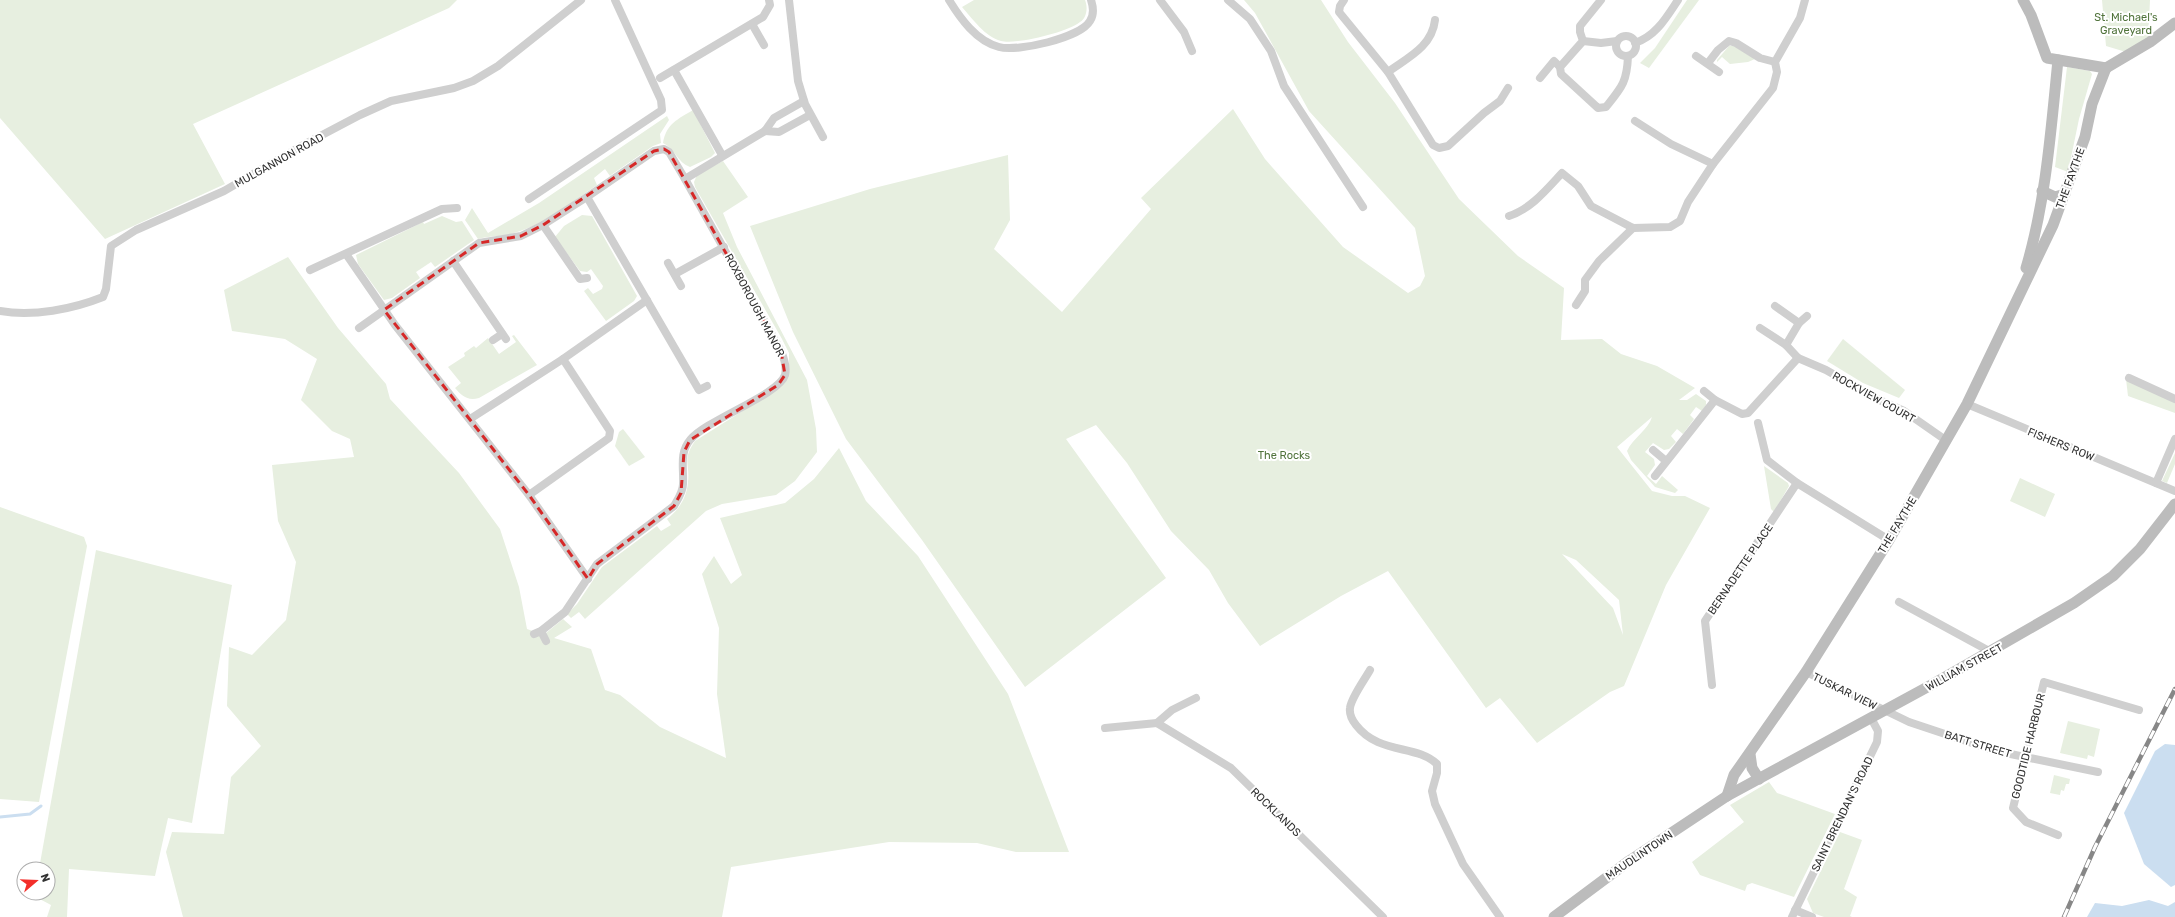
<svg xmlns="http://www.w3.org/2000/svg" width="2175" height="917" viewBox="0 0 2175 917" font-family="Rubik,sans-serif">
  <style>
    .green { fill: #e7efe0; fill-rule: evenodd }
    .water { fill: #cbdef0 }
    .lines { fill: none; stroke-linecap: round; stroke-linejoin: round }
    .stream { stroke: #cbdef0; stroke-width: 3 }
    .street { stroke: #cfcfcf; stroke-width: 8 }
    .secondary { stroke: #bcbcbc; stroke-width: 11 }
    .rail-casing { stroke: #878787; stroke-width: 4.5 }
    .rail { stroke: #fff; stroke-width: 3; stroke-dasharray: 9; stroke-linecap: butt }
    .marked { fill: none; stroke: #d62828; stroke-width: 3; stroke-dasharray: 8 5; stroke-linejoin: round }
    .labels { text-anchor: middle; stroke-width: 4; stroke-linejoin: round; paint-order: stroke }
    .park-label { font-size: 11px; fill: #50733b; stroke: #fff }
    .street-label { font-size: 11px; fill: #323232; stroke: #fff }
  </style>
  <rect width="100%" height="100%" fill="#fff"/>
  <g class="green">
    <polygon points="0,0 457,0 449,8 193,124 225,184 105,239 0,118"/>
    <path d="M974,0H1085C1088,7 1087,18 1080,22C1068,32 1016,45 1001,41C985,37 972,18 962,7Z"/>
    <path d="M1244,0H1321L1348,42L1395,103L1459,199L1518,256L1564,288L1561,340L1602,339L1621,354L1657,366L1695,388L1679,400H1687L1696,394L1706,401V405L1702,411L1696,407L1690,415L1694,419L1683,434L1677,429L1671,436L1676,442L1669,449L1664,450L1653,443L1645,452L1654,459L1655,465L1647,476L1656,484L1662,476L1678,490L1675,493L1655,487L1631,460L1627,451C1633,438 1648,430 1652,417L1617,447L1652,491L1672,496H1685L1710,508L1666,585L1624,686L1610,692L1537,743L1500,698L1486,708L1388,571L1341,596L1260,646L1228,603L1209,570L1171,531L1127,463L1096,425L1066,439L1166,578L1025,687L922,540L846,439L793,332L750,226L870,189L1008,155L1010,220L994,249L1062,312L1151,209L1141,198L1233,109L1265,159L1343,247L1408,293L1420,286L1425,276L1415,228L1309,111L1255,13ZM1562,554L1576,560L1619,600L1623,635L1613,608Z"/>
    <polygon points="1687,0 1699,0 1649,68 1640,63 1655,48"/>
    <polygon points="2102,0 2150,0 2148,40 2126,52 2106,46"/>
    <polygon points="1729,46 1734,46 1755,59 1748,62 1730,64 1722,57 1717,62 1717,60"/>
    <polygon points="2067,67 2090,71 2092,74 2079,119 2068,172 2055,167"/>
    <path d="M693,110L715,153L711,157L690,167C678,163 675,149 663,143C666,124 678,119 693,110Z"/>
    <path d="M667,116L669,120L660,134L661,143L653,146L611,175L610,176L605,169L594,178L597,185C572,202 544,225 514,233C502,237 490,235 478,239L465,220L472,208L488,233L539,203Z"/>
    <path d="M723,161L748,197L723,213L737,247L807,380L816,429L817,452L795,481L776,495L722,504L706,511L586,618L585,619L579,612L571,618L567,614L577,604L602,567L657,526L661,531L671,525L667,519C679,510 687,497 688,482C690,463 682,460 695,441L779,388L789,365V353L782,339L695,187L694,182L697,175Z"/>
    <polygon points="582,215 592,216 637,296 634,301 606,321 584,291 588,288 593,294 602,289 603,286 591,269 587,272 580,271 555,237 564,226"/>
    <polygon points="442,216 456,222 462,221 474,240 435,267 431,262 416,272 420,278 392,298 384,300 358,264 356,255 423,222 424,224"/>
    <polygon points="288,257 338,328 386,384 390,399 459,473 500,529 519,587 527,629 547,636 546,633 563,619 572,627 554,638 591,649 605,690 620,695 660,727 726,758 717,694 719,628 702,574 714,556 731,584 742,575 720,518 785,503 814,479 839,448 866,501 918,556 1008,694 1069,852 1016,852 977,843 889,842 731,867 722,917 183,917 166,852 172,832 224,834 231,777 261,746 227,706 229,647 252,655 286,620 296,562 278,521 272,465 354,457 350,439 332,431 301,400 317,359 285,339 232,331 224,290"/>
    <path d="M514,335L537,365L479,398C467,401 462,396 455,388L461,383L448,367L465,356L464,353L474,346L476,348L488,338L499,354L516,342L512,336Z"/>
    <polygon points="1843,339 1905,390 1899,398 1863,383 1827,361"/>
    <polygon points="2126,379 2175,400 2175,413 2128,396"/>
    <polygon points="623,429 645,457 629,466 615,446 619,432"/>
    <polygon points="2175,453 2175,464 2167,483 2162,481"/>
    <polygon points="1764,466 1788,483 1789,486 1774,512 1771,509"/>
    <polygon points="2020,478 2055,494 2045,517 2010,501"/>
    <polygon points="0,507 84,537 87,546 39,802 0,799"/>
    <polygon points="96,550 232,585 192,823 168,818 155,876 69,869 67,917 47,917 51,905 34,896 35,893 48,893 48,869 39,869"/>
    <polygon points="2068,721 2100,729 2094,757 2088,755 2087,759 2060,753"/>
    <polygon points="2054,775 2070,779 2069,784 2066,784 2064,791 2061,790 2060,795 2050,793"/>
    <polygon points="1769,782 1777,793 1835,814 1794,897 1752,883 1747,885 1745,891 1700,875 1692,862 1744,822 1730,805"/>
    <polygon points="1840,832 1862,840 1844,889 1857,897 1850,916 1852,917 1824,917 1813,913 1807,899"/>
  </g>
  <g class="water">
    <polygon points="2165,744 2175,745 2175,885 2171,887 2144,864 2124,813 2155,751"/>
    <polygon points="2149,900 2168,906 2175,902 2175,917 2087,917 2095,903 2122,906"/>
  </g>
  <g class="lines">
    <polyline class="stream" points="0,817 30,814 41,806"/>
    <g class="street">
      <polyline points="789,0 798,81 805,104 823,137"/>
      <path d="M949,0C960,18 976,41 999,47C1018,52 1080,38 1090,21C1094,15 1093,6 1091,0"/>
      <polyline points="1160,0 1184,32 1192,51"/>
      <polyline points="1228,0 1250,19 1271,51 1284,86 1363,207"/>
      <polyline points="1344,0 1340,6 1339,12 1388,72 1433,145 1439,148 1448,146 1484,113 1500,101 1508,88"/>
      <path d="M1601,0L1580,26V32L1583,41L1560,67L1561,74L1598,108L1606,107C1622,87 1627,82 1628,56"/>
      <polyline points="752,24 764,45"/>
      <circle cx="1626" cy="46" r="10"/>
      <polyline points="1583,41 1601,43 1617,41"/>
      <path d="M1635,43C1656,36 1666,18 1678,0"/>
      <polyline points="1696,56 1719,72"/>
      <polyline points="1708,63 1718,50 1729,41 1736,43 1760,58 1775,62"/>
      <polyline points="674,70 722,155"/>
      <path d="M1388,72C1407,58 1432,47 1435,20"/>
      <polyline points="660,78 763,17 770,5 769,0"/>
      <polyline points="1540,78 1554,61 1560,67"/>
      <polyline points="1635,121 1671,144 1713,164"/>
      <polyline points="765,131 779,132 810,115"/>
      <polyline points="587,197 699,390 707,386"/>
      <polyline points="529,199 662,110 661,100 615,0"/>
      <path d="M1509,216C1531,209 1547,189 1562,173L1578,186L1591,206L1633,228L1670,227L1680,221L1688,202L1713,164L1773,88L1777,72L1775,62L1800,18L1805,0"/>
      <polyline points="543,225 580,279 587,278"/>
      <polyline points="346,254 395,325 529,495 588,579"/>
      <polyline points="453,261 506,339"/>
      <polyline points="668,263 681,286"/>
      <polyline points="310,270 442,209 457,208"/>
      <polyline points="675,274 724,247"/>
      <polyline points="1576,305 1585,291 1585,280 1599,261 1633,228"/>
      <polyline points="1775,306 1799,323 1786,345"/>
      <path d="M0,311C33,317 73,309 103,297L106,289L111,246L136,230L224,191L305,144L360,115L391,101L454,88L473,81L498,66L581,0"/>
      <polyline points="1799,323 1807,316"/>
      <polyline points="359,328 479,243 521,236 543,225 587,197 654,151 664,149 669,152 685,179"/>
      <polyline points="1760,328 1786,345 1798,358"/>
      <polyline points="493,340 502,334"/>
      <polyline points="2129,378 2175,399"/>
      <polyline points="1704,391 1715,400"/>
      <polyline points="1967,404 2175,491"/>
      <polyline points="470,419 563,359"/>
      <polyline points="1758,423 1767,460 1797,483"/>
      <polyline points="1653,450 1666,461"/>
      <polyline points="1655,476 1715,400 1742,414 1748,413 1798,358 1826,370 1875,398 1904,411 1947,441"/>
      <polyline points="2156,483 2175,439"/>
      <polyline points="529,495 609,438 610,431 563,359 647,300"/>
      <polyline points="1899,602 1991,652"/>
      <polyline points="541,631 546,641"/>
      <path d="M534,634L541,631L565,612L597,564L674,506C678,499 683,492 683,484C684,469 679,453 690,440C706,420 779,395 785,375C787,367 784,358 781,351L685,179L765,131L774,118L804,101"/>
      <path d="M1370,670C1365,679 1351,698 1350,708C1349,715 1352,720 1356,725C1379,755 1416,744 1437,764V773L1432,791L1435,804L1463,864L1500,917"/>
      <polyline points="1806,672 1909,722 1996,751 2098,772"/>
      <polyline points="1712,685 1705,621 1797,483 1889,540"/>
      <polyline points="1196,698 1172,710 1157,723 1231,768 1383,917"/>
      <polyline points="1105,728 1157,723"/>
      <polyline points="2058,835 2026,822 2013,808 2044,682 2139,710"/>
      <polyline points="1795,910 1812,917"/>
      <polyline points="1792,917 1877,742 1878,731 1871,718"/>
    </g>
    <g class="secondary">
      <polyline points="2023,0 2031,15 2047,58 2106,68"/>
      <polyline points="2106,68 2150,42 2175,23"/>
      <polyline points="2042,191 2055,197 2065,194"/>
      <path d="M2026,268C2046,201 2051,129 2058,60"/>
      <polyline points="1750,754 1752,768 1759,779"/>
      <polyline points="1727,796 1734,775 1806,672 1889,540 1967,404 2053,225 2085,137 2092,104 2106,68"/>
      <polyline points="1554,917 1629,861 1727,796 1933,684 2074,603 2113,576 2140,549 2175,504"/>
    </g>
    <g class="rail-casing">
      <polyline id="rail" points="2064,917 2095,847 2175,689"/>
    </g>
    <use href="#rail" class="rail"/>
  </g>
  <path class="marked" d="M664,149L669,152L781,351L785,375L778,385L690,440L684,452L681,493L674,506L597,564L588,579L529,495L384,310L479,243L521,236L543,225L654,151Z"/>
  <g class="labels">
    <g class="park-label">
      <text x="2126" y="21">St. Michael's<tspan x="2126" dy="13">Graveyard</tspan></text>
      <text x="1284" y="459">The Rocks</text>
    </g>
    <g class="street-label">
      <text transform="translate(279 160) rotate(-29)" y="4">MULGANNON ROAD</text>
      <text transform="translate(2070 178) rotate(-70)" y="4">THE FAYTHE</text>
      <text transform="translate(755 305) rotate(62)" y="4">ROXBOROUGH MANOR</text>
      <text transform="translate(1874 397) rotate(29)" y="4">ROCKVIEW COURT</text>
      <text transform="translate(2061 444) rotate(22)" y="4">FISHERS ROW</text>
      <text transform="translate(1897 525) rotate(-59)" y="4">THE FAYTHE</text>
      <text transform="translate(1740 569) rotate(-56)" y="4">BERNADETTE PLACE</text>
      <text transform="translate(1964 667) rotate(-29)" y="4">WILLIAM STREET</text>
      <text transform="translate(1845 691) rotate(26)" y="4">TUSKAR VIEW</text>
      <text transform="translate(1978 744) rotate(17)" y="4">BATT STREET</text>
      <text transform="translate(2028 746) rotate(-76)" y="4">GOODTIDE HARBOUR</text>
      <text transform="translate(1276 812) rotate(44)" y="4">ROCKLANDS</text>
      <text transform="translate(1842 814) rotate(-64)" y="4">SAINT BRENDAN'S ROAD</text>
      <text transform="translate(1639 855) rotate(-34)" y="4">MAUDLINTOWN</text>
    </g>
  </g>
  <g transform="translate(36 881) rotate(71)"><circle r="19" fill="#ffffff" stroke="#adadad"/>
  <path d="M0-3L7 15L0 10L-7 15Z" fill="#f32e2a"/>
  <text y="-6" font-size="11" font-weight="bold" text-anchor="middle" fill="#323232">N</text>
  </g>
</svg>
